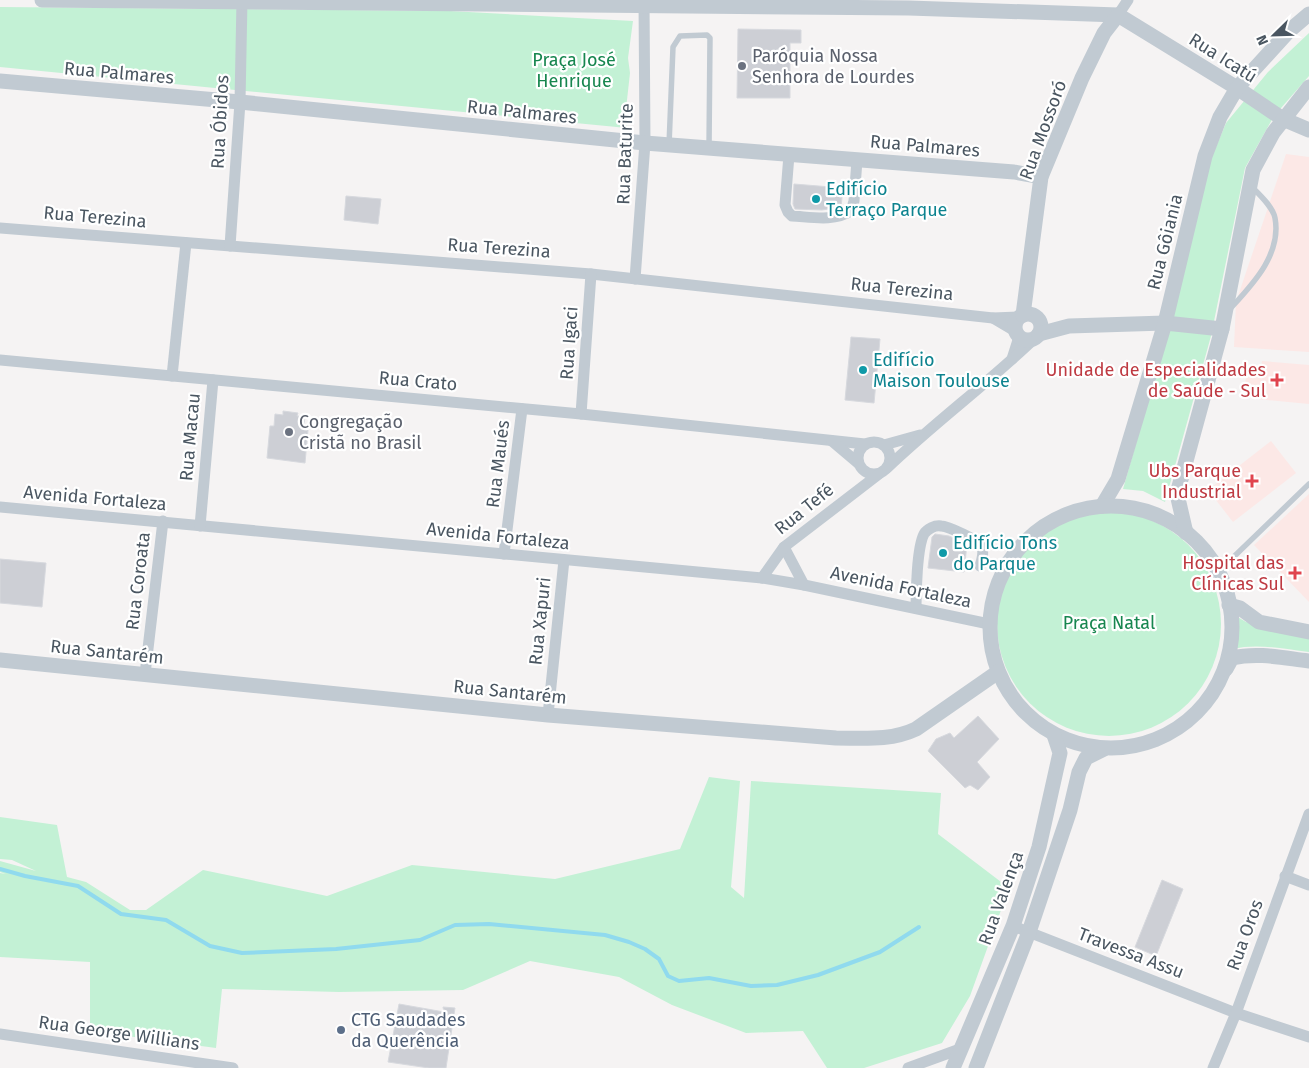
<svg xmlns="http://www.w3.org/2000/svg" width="1309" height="1068" viewBox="0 0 1309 1068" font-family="'Fira Sans',sans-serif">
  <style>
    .medical { fill: #fce8e6 }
    .green { fill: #c3f1d5 }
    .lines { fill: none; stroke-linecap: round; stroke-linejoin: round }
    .stream { stroke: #90daee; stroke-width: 4 }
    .building { fill: #cdcfd5; stroke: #d7d9de }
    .service { stroke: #c1cad2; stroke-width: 5.5 }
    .minor { stroke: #c1cad2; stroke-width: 11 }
    .tertiary { stroke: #c1cad2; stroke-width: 15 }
    .worship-dot { fill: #6b7280; stroke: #fff; stroke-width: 2 }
    .culture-dot { fill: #0f9aa8; stroke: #fff; stroke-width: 2 }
    .health-dot { fill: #e0444e; stroke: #fff; stroke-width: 2 }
    .service-dot { fill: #5c6f8a; stroke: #fff; stroke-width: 2 }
    .labels { text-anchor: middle; stroke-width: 4.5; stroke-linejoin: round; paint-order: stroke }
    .worship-label { font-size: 18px; fill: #5b616d; stroke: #fff; text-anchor: start }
    .street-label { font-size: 18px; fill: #4a5661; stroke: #fff }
    .park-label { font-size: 18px; fill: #17864f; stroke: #fff }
    .culture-label { font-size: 18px; fill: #0d838f; stroke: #fff; text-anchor: start }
    .health-label { font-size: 18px; fill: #be3a42; stroke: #fff; text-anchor: end }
    .service-label { font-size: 18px; fill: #4e5e75; stroke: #fff; text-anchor: start }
  </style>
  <rect width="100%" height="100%" fill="#f5f3f3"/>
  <g class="medical">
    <polygon points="1286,154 1309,157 1309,352 1234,347 1236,302"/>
    <polygon points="1262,361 1309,365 1309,404 1256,399 1258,394 1245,394 1246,365 1261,366"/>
    <polygon points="1271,441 1296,473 1233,522 1208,490"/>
    <polygon points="1309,494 1309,602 1254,545"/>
  </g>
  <g class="green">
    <polygon points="0,7 450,11 633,21 628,58 630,73 626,109 627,128 0,67"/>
    <polygon points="1309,33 1309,76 1274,116 1245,168 1211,336 1165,502 1143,491 1123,489 1168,331 1211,159 1226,123 1268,72"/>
    <circle cx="1109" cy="624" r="112"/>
    <path d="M1236,616L1246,622L1309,634V652C1283,649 1258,643 1232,649L1236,631Z"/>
    <polygon points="709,777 740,781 731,887 744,898 751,781 941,793 938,834 1009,888 970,996 942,1043 864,1068 827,1068 803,1031 746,1033 672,1005 619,977 530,961 463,990 339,992 222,989 216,1048 90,1031 90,962 0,957 0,873 6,874 0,872 0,861 36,871 12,860 0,859 0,817 57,825 67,877 86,882 130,910 146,910 203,870 327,896 412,865 555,879 680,849"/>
  </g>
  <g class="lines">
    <polyline class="stream" points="0,869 25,876 78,886 121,914 166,920 210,946 242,953 336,949 420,940 455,925 489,924 605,935 629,942 645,949 659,959 668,976 679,981 709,978 751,986 777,985 818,975 880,952 919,927"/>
  </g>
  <g class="building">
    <polygon points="738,29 801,30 801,43 790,43 790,98 737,98"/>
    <polygon points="794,184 843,188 841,207 822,210 795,209 793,204"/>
    <polygon points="346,196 381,199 378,224 344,220"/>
    <polygon points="851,337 880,339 874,403 845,400"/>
    <polygon points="283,411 298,413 297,416 305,417 303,429 308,430 305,463 267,458 270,426 274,426 275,414 283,415"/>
    <polygon points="935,534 949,536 967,544 964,572 928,568 932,537"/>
    <polygon points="0,559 46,563 42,607 0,603"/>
    <polygon points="978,716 999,739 977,762 990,777 978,790 970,785 965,788 928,751 936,739 950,733 954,738"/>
    <polygon points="1162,880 1183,889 1156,956 1135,947"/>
    <polygon points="399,1004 444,1012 443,1007 455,1008 446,1068 429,1068 388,1062"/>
  </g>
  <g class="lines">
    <g class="service">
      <polyline points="669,145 673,47 680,36 707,35 710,38 709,148"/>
      <path d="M1229,310C1251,286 1282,255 1275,218C1273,207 1260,195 1252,187"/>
      <polyline points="1218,572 1309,484"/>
    </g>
    <g class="minor">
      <polyline points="1118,15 1128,0"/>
      <path d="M789,155L785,205L788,212L792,216C811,217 834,222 851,211L854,201L857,160"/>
      <polyline points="0,228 591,274 993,318 1020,317"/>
      <polyline points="230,246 240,102 242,0"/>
      <polyline points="635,279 645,143 644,0"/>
      <polyline points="993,318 1015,331"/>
      <polyline points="1012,359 1019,337"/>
      <polyline points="0,360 581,414 865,444"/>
      <polyline points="172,376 186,243"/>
      <polyline points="581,414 591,274"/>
      <polyline points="832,441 858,463"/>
      <circle cx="874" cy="458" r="16"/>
      <polyline points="884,445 920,435"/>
      <path d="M887,468C934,423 987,384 1034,339"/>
      <polyline points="0,507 762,578 804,585 989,624"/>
      <polyline points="200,526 213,380"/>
      <polyline points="784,547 804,585"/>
      <polyline points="504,554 522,409"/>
      <polyline points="762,578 784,547 879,474"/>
      <path d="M916,608C916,592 917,547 924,534C927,529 935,525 941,526C948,526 980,541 982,547C984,553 982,560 980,566"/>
      <polyline points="145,674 163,521"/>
      <polyline points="548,715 564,560"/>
      <polyline points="1285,876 1309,885"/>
      <polyline points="1013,926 1236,1013 1309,1037"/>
      <polyline points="0,1034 233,1068"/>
      <polyline points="908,1068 960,1049"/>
      <polyline points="1213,1068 1236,1013 1309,814"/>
    </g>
    <g class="tertiary">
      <polyline points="42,0 909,8 1118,15 1237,88 1283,119 1309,130"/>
      <polyline points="0,81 240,102 645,143 1014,172 1041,177"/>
      <circle cx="1028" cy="327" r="13"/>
      <polyline points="1023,315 1041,177 1082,78 1104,33 1118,15"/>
      <polyline points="1039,334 1069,326 1165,323 1222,329"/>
      <polyline points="1102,506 1118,479 1165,323 1205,156 1220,117 1237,88 1289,31 1309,14"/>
      <circle cx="1111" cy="627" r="121"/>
      <polyline points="1186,533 1177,494 1222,329 1253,170 1273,133 1309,87"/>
      <polyline points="1229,605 1240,608 1259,622 1309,632"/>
      <path d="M0,660L548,715L836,738C863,738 891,741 916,729L998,672"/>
      <path d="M1226,669L1232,658C1258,652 1283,658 1309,661"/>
      <polyline points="953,1068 1013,926 1039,847 1060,753 1054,735"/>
      <polyline points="976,1068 1029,932 1070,810 1079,772 1086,758 1104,749"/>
    </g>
  </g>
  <g class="worship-dot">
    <circle cx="742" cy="66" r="5"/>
    <circle cx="289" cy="432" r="5"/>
  </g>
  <g class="culture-dot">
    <circle cx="816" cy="199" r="5"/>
    <circle cx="863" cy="370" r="5"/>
    <circle cx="943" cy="553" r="5"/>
  </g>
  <g class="health-dot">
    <path d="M1274.5 372.5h5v5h5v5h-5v5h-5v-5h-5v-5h5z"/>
    <path d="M1249.5 473.5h5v5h5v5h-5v5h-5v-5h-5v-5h5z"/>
    <path d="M1292.5 565.5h5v5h5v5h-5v5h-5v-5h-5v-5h5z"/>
  </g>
  <circle class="service-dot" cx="341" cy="1030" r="5"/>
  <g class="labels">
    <g class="worship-label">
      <text x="752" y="62">Paróquia Nossa<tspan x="752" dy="21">Senhora de Lourdes</tspan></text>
      <text x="299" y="428">Congregação<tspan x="299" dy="21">Cristã no Brasil</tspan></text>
    </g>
    <g class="street-label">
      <text transform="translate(1223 58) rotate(32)" y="6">Rua Icatú</text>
      <text transform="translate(119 73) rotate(5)" y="6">Rua Palmares</text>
      <text transform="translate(522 112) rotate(6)" y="6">Rua Palmares</text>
      <text transform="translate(220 122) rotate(-87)" y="6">Rua Óbidos</text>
      <text transform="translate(1043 130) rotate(-70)" y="6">Rua Mossoró</text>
      <text transform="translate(925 146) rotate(5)" y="6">Rua Palmares</text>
      <text transform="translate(625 154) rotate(-88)" y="6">Rua Baturite</text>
      <text transform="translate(95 217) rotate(5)" y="6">Rua Terezina</text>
      <text transform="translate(1165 242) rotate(-76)" y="6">Rua Gôiania</text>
      <text transform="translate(499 248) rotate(4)" y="6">Rua Terezina</text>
      <text transform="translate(902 289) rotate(6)" y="6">Rua Terezina</text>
      <text transform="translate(569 343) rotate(-86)" y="6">Rua Igaci</text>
      <text transform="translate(418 381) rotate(5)" y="6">Rua Crato</text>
      <text transform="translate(190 437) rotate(-85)" y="6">Rua Macau</text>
      <text transform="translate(498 464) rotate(-83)" y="6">Rua Maués</text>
      <text transform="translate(95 498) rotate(5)" y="6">Avenida Fortaleza</text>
      <text transform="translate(804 509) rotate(-39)" y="6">Rua Tefé</text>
      <text transform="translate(498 536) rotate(6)" y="6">Avenida Fortaleza</text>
      <text transform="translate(138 581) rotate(-83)" y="6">Rua Coroata</text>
      <text transform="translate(901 587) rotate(12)" y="6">Avenida Fortaleza</text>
      <text transform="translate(540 621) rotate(-84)" y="6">Rua Xapuri</text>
      <text transform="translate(107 652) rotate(6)" y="6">Rua Santarém</text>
      <text transform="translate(510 692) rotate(6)" y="6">Rua Santarém</text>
      <text transform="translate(1001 898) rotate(-70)" y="6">Rua Valença</text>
      <text transform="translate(1245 935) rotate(-70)" y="6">Rua Oros</text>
      <text transform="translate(1131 953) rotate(21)" y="6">Travessa Assu</text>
      <text transform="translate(119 1033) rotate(8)" y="6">Rua George Willians</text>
    </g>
    <g class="park-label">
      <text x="574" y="66">Praça José<tspan x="574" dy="21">Henrique</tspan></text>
      <text x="1109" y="629">Praça Natal</text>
    </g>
    <g class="culture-label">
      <text x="826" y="195">Edifício<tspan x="826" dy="21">Terraço Parque</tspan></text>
      <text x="873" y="366">Edifício<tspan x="873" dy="21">Maison Toulouse</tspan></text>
      <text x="953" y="549">Edifício Tons<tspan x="953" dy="21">do Parque</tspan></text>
    </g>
    <g class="health-label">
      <text x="1266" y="376">Unidade de Especialidades<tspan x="1266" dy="21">de Saúde - Sul</tspan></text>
      <text x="1241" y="477">Ubs Parque<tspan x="1241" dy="21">Industrial</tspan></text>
      <text x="1284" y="569">Hospital das<tspan x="1284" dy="21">Clínicas Sul</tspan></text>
    </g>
    <g class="service-label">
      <text x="351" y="1026">CTG Saudades<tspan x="351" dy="21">da Querência</tspan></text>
    </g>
  </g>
  <g transform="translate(1274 35) rotate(247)" stroke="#ffffff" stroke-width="4" paint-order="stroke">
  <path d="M0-4L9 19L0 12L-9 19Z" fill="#4a5661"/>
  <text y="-8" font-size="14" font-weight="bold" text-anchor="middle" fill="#4a5661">N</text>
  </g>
</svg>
